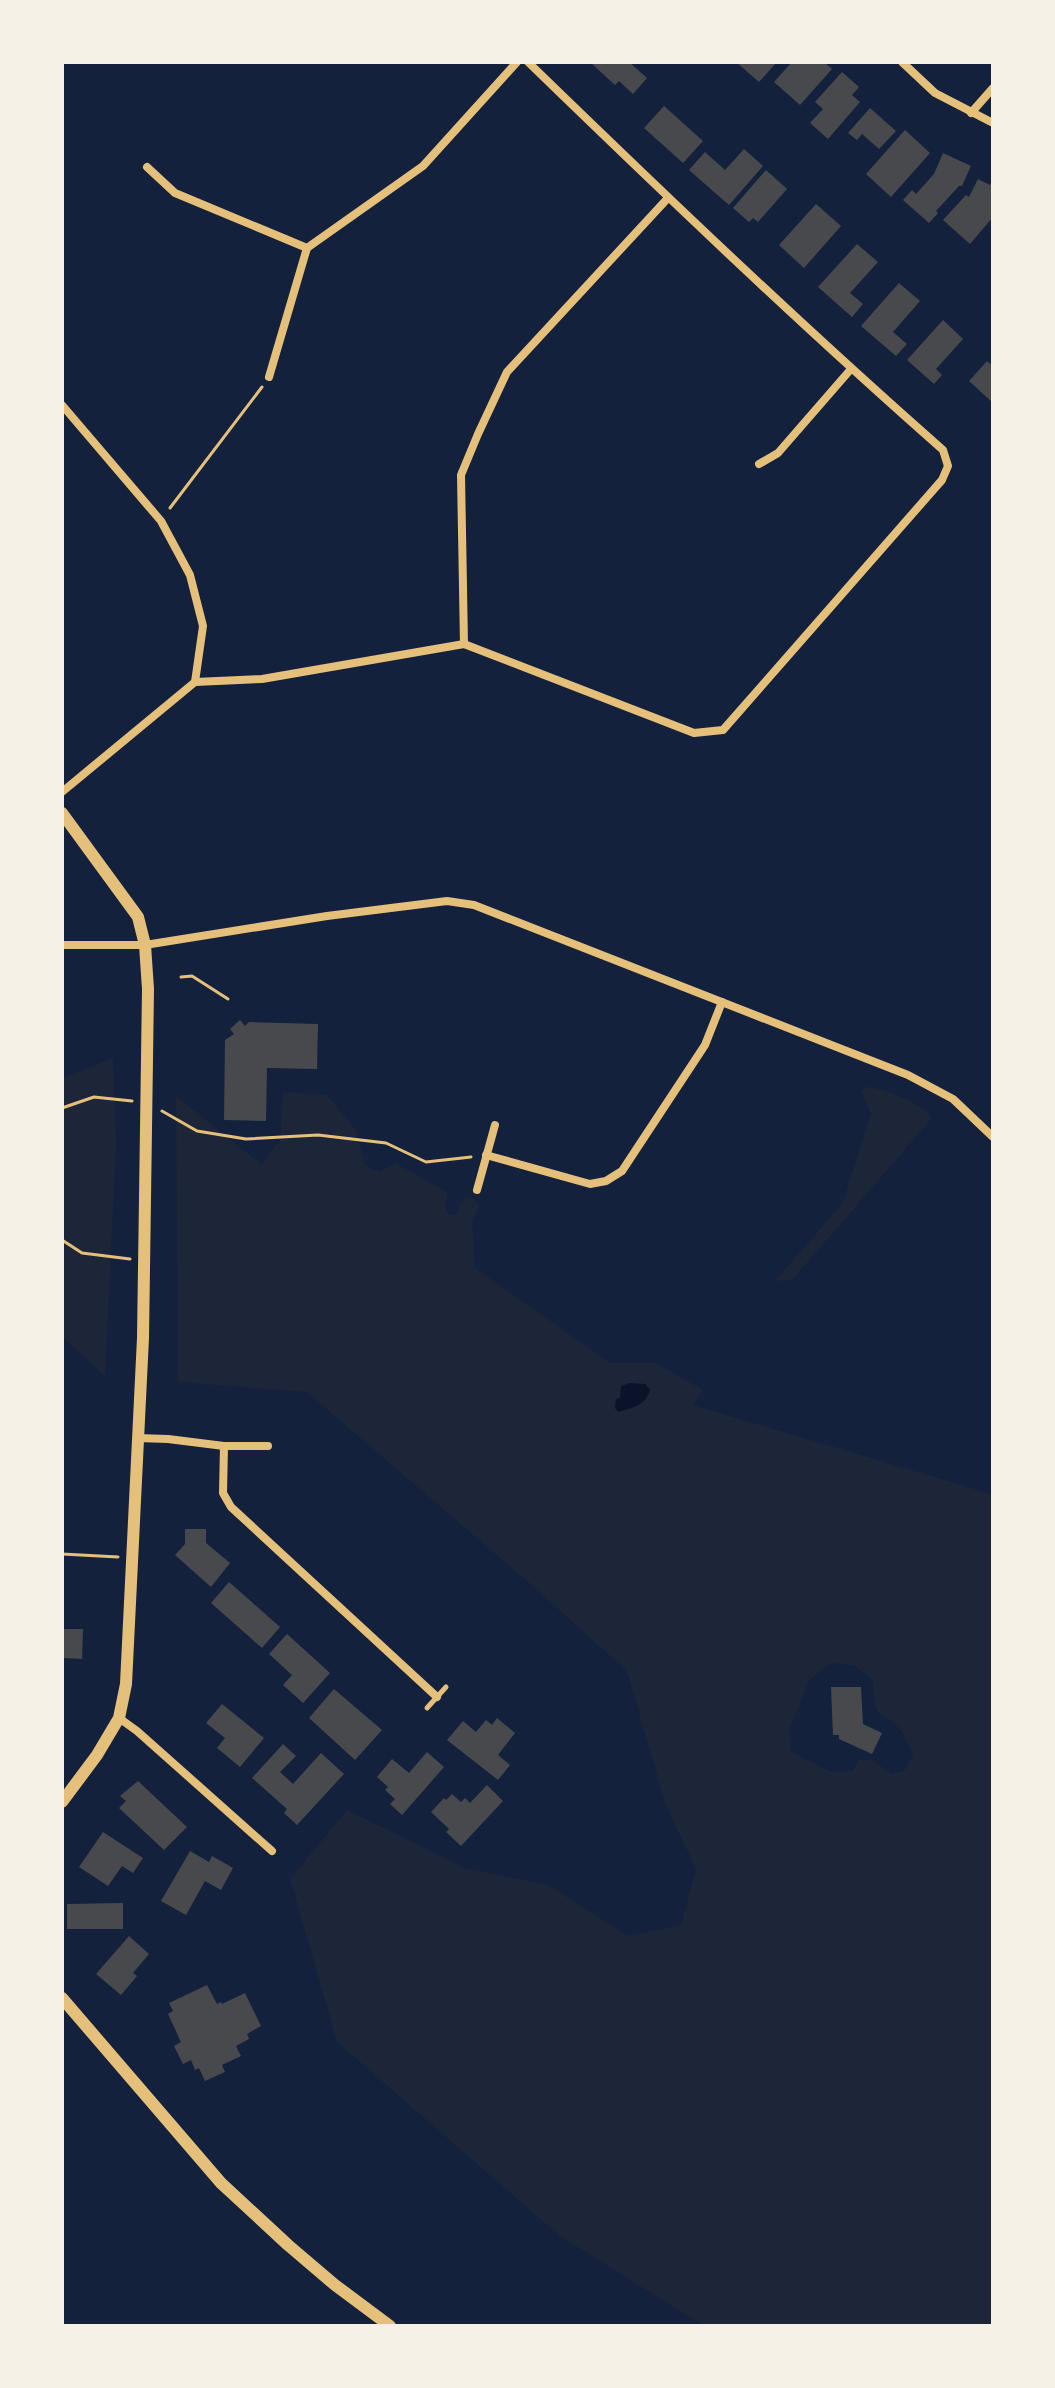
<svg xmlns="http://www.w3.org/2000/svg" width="1055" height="2388" viewBox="0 0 1055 2388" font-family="'Alegreya Sans',sans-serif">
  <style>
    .green { fill: #1d2539; fill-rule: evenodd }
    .water { fill: #0b132b }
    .building { fill: #48494c }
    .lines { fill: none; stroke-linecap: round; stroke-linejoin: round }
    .path { stroke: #e5c07b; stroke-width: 3 }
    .service { stroke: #e5c07b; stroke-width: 5 }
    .minor { stroke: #e5c07b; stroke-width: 8 }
    .tertiary { stroke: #e5c07b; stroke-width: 12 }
  </style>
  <rect width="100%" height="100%" fill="#14213d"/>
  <g class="green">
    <polygon points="113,1058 116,1144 105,1376 62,1336 62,1079"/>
    <path d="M866,1087C882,1087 926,1105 932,1118L792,1280L775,1281L843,1203L871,1113L860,1091Z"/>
    <path d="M283,1092L327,1095L356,1130L365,1165L379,1172L395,1163L448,1193L445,1206L449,1215H457L459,1205L466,1198H474L479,1207L472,1220L475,1268L610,1363H655L703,1390L693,1405L988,1493L993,1498V2326H704L560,2236L337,2042L290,1879L347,1810L464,1868L548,1885L628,1936L681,1925L696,1869L666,1806L627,1671L527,1581L307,1392L178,1382L176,1096L262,1165L280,1140ZM831,1663L854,1665L872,1679C874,1688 873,1703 878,1711C882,1717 889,1718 894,1723C903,1732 910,1744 913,1756L904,1771L892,1774L872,1760H858L853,1771L831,1772L791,1752L789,1731L809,1680Z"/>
  </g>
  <path class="water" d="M630,1383L645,1384L650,1390C645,1406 632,1408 618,1412L615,1408L616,1399L620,1398L621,1386Z"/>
  <g class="building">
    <polygon points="590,62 629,62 647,78 633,94 619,81 615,85"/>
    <polygon points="736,62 777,62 759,82"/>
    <polygon points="792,62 824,62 832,69 800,105 774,82"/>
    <polygon points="842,72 859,87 852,95 860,102 828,139 810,123 823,109 815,102"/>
    <polygon points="664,106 703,141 683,163 644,128"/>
    <polygon points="870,108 896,131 879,149 862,134 857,140 848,133"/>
    <polygon points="905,130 930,153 891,197 866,174"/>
    <polygon points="744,149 763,166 729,205 689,170 705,152 725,170"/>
    <polygon points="943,153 971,166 962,186 959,186 936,211 938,213 929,223 903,200 912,190 916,194 934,174"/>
    <polygon points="766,170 787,189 758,222 753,218 749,222 733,208"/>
    <polygon points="978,179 990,185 993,179 993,217 970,244 943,220 966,195 969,197"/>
    <polygon points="816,204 841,226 804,268 779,245"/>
    <polygon points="857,244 878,262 850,293 863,304 852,317 818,287"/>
    <polygon points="899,283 920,301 893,332 907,344 896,356 861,326"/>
    <polygon points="943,320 963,339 936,369 942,375 934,384 907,360"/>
    <polygon points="987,361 993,366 993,403 969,381"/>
    <polygon points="240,1020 245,1026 249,1022 318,1024 317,1069 267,1068 266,1121 224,1120 225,1040 234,1034 230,1029"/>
    <polygon points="185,1529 206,1529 206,1543 230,1563 211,1587 175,1555 185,1544"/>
    <polygon points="229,1582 280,1627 262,1648 211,1603"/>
    <polygon points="62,1629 83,1629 82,1659 62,1658"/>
    <polygon points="287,1634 330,1673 303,1703 283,1685 292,1675 269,1654"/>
    <polygon points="831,1687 861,1687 863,1724 882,1733 872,1754 839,1739 839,1735 833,1735"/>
    <polygon points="334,1689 382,1730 355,1760 309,1718"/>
    <polygon points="222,1704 264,1738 240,1767 217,1748 225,1738 206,1723"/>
    <polygon points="497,1718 515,1733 498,1755 510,1765 498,1780 447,1740 463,1721 476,1732 486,1720 492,1725"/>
    <polygon points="283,1744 296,1756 280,1772 293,1784 321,1753 344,1774 297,1825 284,1813 287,1809 252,1778"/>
    <polygon points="427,1752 444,1767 402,1815 390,1804 395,1799 385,1790 388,1787 377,1777 392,1759 409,1773"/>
    <polygon points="138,1781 187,1827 164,1850 119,1808 126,1801 120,1796"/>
    <polygon points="487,1785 503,1801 461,1846 446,1832 449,1829 431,1812 444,1798 446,1800 452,1794 461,1802 465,1798 470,1803"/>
    <polygon points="103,1832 143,1858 133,1873 122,1866 108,1886 79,1867"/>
    <polygon points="190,1851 209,1862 212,1856 233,1868 221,1890 205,1881 186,1915 161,1901"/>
    <polygon points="123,1903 123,1929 67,1929 67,1904"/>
    <polygon points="129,1936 149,1954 133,1973 137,1976 121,1995 96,1974"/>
    <polygon points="207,1985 217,2004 221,2002 222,2004 245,1993 261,2026 247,2034 249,2039 236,2046 241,2056 222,2065 225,2072 205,2081 199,2068 195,2070 191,2060 183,2064 174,2046 181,2042 168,2014 173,2011 169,2003"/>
  </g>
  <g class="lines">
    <g class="path">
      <polyline points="170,508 262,387"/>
      <polyline points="181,977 192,976 228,999"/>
      <polyline points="62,1108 94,1097 132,1101"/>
      <polyline points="162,1111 197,1131 246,1139 318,1135 386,1143 426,1162 471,1157"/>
      <polyline points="62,1240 82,1253 130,1259"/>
      <polyline points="62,1554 118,1557"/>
    </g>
    <polyline class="service" points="427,1708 446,1687"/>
    <g class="minor">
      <polyline points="902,62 935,93 993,123"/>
      <polyline points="971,113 993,88"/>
      <polyline points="147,167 175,193 307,248 423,166 517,62"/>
      <polyline points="269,377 307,248"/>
      <polyline points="62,405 161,521 190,575 203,626 195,682 62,792"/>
      <polyline points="759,464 778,453 851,369"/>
      <polyline points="464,644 461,475 478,434 507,372 668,198"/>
      <path d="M195,682L262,679L464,644L694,733L723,730L942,480L948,466L943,450C801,325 664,194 528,62"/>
      <polyline points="62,945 145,945 327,916 447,901 474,905 908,1075 953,1099 993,1137"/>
      <polyline points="486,1155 590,1184 606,1181 622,1171 705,1045 722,1002"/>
      <polyline points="477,1190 495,1125"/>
      <polyline points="137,1438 168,1439 224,1446 268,1446"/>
      <polyline points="224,1446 223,1493 231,1507 437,1697"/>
      <polyline points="119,1718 137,1731 272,1851"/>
    </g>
    <g class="tertiary">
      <polyline points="62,813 138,917 145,945 148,989 143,1338 126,1684 119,1718 97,1755 62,1802"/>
      <polyline points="62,1998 221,2183 288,2245 335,2285 390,2326"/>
    </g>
  </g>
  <rect width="1055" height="2388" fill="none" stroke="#f6f1e7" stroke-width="128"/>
</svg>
